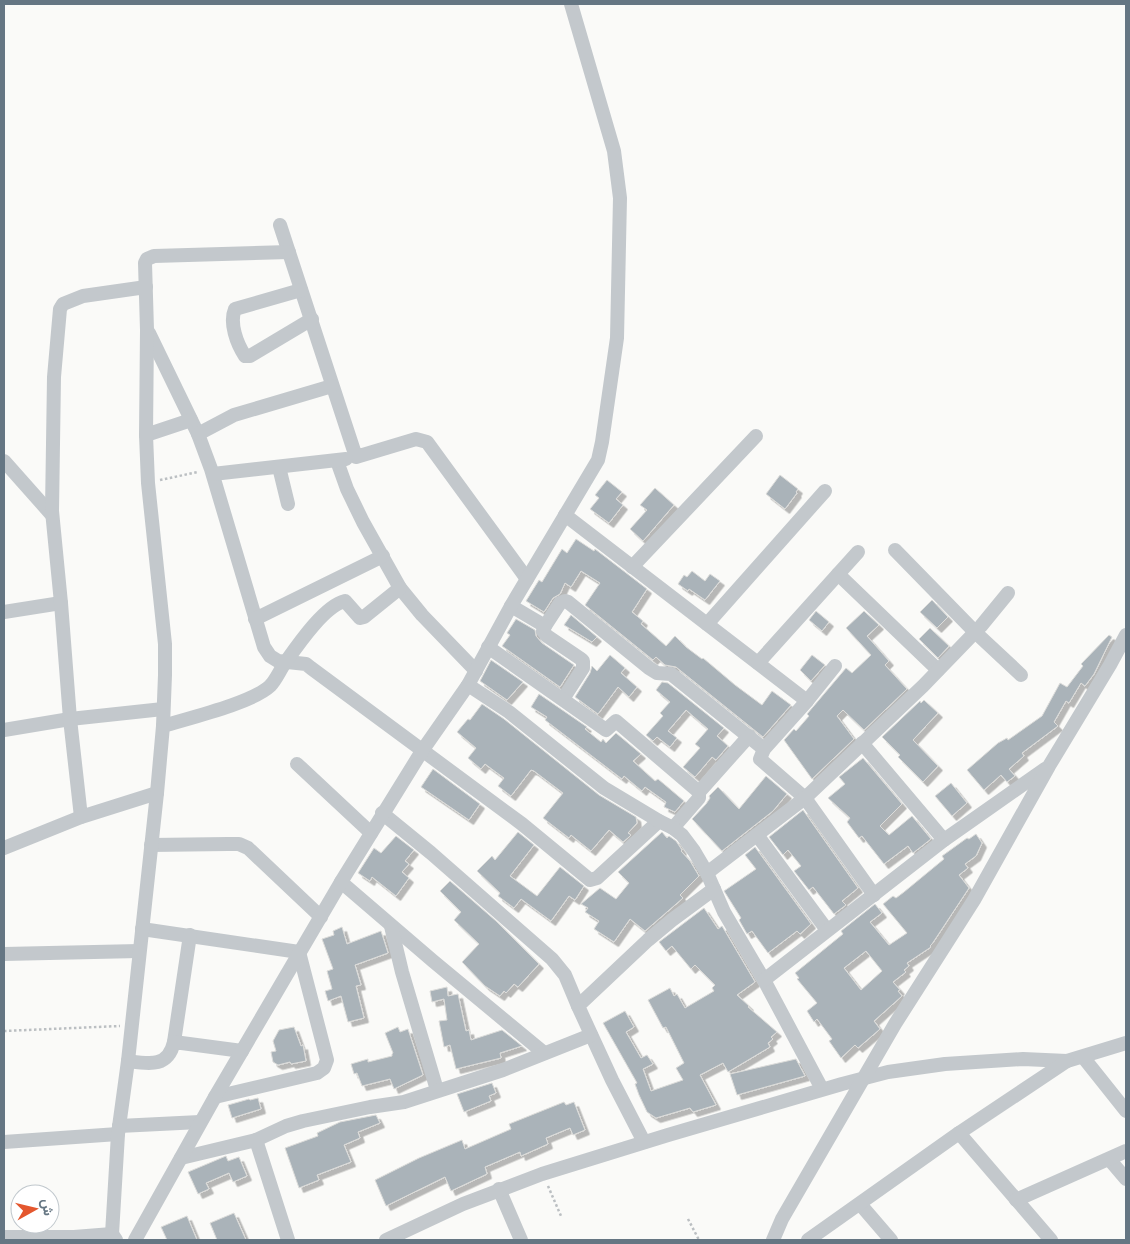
<svg xmlns="http://www.w3.org/2000/svg" width="1130" height="1244" viewBox="0 0 1130 1244" font-family="'Public Sans',Vazirmatn,sans-serif">
  <style>
    .building { fill: #aab3b9; stroke: #dcdcda; fill-rule: evenodd; filter: url(#shadow) }
    .lines { fill: none; stroke-linecap: round; stroke-linejoin: round }
    .path { stroke: #bbbfc2; stroke-width: 2.5; stroke-dasharray: 2.5 2.5; stroke-linecap: butt }
    .minor { stroke: #c3c8cc; stroke-width: 14 }
  </style>
  <defs>
    <filter id="shadow"><feDropShadow dx="4.5" dy="4.5" stdDeviation="0" flood-color="#0004"/></filter>
  </defs>
  <rect width="100%" height="100%" fill="#fafaf8"/>
  <g class="building">
    <polygon points="780,475 798,489 796,492 797,493 785,509 766,494"/>
    <polygon points="607,480 622,492 616,499 623,505 609,523 590,509 599,498 595,495"/>
    <polygon points="655,488 674,505 643,541 630,529 647,510 640,505"/>
    <polygon points="576,539 594,551 595,549 647,589 632,612 643,621 641,624 666,646 675,636 686,647 702,659 703,658 735,685 762,705 772,691 791,705 763,737 676,667 665,665 656,657 653,660 585,605 600,583 581,571 571,587 565,583 560,594 553,598 544,612 526,601 539,580 542,582 562,549 567,553"/>
    <polygon points="692,571 705,581 710,574 720,581 705,600 689,589 688,591 678,584 684,575 687,577"/>
    <polygon points="932,600 948,617 937,628 920,612"/>
    <polygon points="816,611 829,622 822,631 809,620"/>
    <polygon points="864,611 879,625 867,636 889,661 885,665 907,689 864,730 843,710 837,716 854,739 812,779 784,740 794,729 796,731 809,716 807,714 846,668 852,673 871,655 846,628"/>
    <polygon points="571,615 597,637 592,642 564,625"/>
    <polygon points="516,619 535,630 536,636 542,643 574,665 560,687 502,646 510,635 507,633"/>
    <polygon points="930,628 949,646 938,658 919,639"/>
    <polygon points="1109,635 1112,637 1094,674 1085,686 1081,683 1069,703 1066,701 1054,722 1058,726 1022,753 1024,756 1009,769 1015,776 1007,782 1001,775 984,790 967,770 998,743 1007,738 1008,740 1042,716 1060,683 1067,687 1083,666 1081,664"/>
    <polygon points="610,655 625,668 621,673 637,687 629,697 618,687 598,714 575,697 590,673 592,666 597,671"/>
    <polygon points="812,655 825,665 811,681 800,670"/>
    <polygon points="491,660 523,682 507,700 480,681"/>
    <polygon points="662,682 668,683 724,728 717,736 728,746 716,760 712,757 695,777 683,767 700,748 695,744 708,729 701,723 686,710 668,731 677,738 670,747 657,737 653,741 646,735 663,716 660,713 670,702 656,690"/>
    <polygon points="539,694 587,727 585,729 601,742 603,739 606,743 616,733 641,754 633,761 655,781 658,779 684,801 675,812 664,807 666,802 645,787 642,791 624,776 622,779 545,720 547,717 531,707"/>
    <polygon points="924,700 938,713 913,740 938,766 923,782 898,757 900,755 882,737 920,701 921,703"/>
    <polygon points="482,704 504,719 599,795 636,817 637,823 628,833 631,835 629,837 623,842 609,830 591,851 571,835 569,838 543,818 563,793 534,771 531,770 511,796 498,786 504,778 485,764 481,769 468,758 476,748 457,732 468,719 470,720"/>
    <polygon points="863,758 902,804 880,826 889,835 912,816 931,839 913,853 908,846 884,864 862,836 859,838 847,822 850,818 828,798 845,784 839,777"/>
    <polygon points="433,769 480,804 469,820 421,787"/>
    <polygon points="766,776 787,794 773,811 722,851 692,819 706,804 710,798 709,796 718,787 739,809"/>
    <polygon points="951,783 967,803 952,816 935,796"/>
    <polygon points="803,810 858,888 842,901 846,905 834,914 813,887 809,890 794,871 801,866 788,850 783,855 769,837"/>
    <polygon points="518,832 534,845 510,876 537,896 560,867 584,886 575,900 569,896 551,921 521,899 514,908 498,896 500,893 477,871 492,856 495,860"/>
    <polygon points="662,832 667,838 669,836 676,841 682,850 681,851 690,861 699,876 680,895 683,898 645,931 630,919 614,942 594,929 599,921 585,912 588,908 581,904 600,888 616,899 629,883 618,872"/>
    <path d="M976,834L982,843L976,856L965,864L968,868L959,875L969,888L932,944L930,946L931,947L907,963L909,966L904,970L906,972L893,982L900,990L898,991L902,996L874,1021L880,1029L858,1048L855,1045L841,1058L829,1041L832,1039L817,1019L814,1022L807,1011L817,1003L797,979L799,978L795,973L843,934L841,931L875,904L882,913L870,922L889,945L907,933L883,904L893,896L896,898L904,892L944,859L942,856L967,838L969,839ZM866,951L882,971L861,990L844,968Z"/>
    <polygon points="396,836 414,850 405,861 409,864 402,872 409,878 396,896 372,877 370,881 358,873 374,848 381,853"/>
    <polygon points="755,847 811,924 800,934 797,931 768,953 752,931 747,934 739,920 741,918 724,891 756,869 745,855"/>
    <polygon points="450,881 496,921 539,964 518,987 514,984 506,993 504,991 500,996 485,986 462,962 479,944 454,920 461,912 440,891"/>
    <polygon points="704,908 718,929 722,926 755,982 737,995 749,1006 748,1007 777,1032 771,1037 773,1039 768,1043 770,1047 728,1072 723,1063 700,1075 716,1105 693,1112 690,1108 656,1118 647,1112 639,1095 635,1084 637,1083 603,1023 625,1011 634,1027 626,1032 641,1058 647,1055 653,1064 643,1069 651,1091 683,1080 676,1068 684,1063 666,1027 663,1028 648,1000 670,988 674,996 677,994 685,1008 714,991 712,988 715,985 695,965 691,969 672,946 666,951 659,942"/>
    <polygon points="342,927 347,944 381,931 388,953 355,965 361,985 356,986 364,1018 348,1022 341,996 328,1001 325,991 332,989 327,971 333,969 322,939 334,935 333,931"/>
    <polygon points="447,987 448,996 458,994 466,1031 469,1030 471,1040 502,1030 522,1046 500,1053 501,1058 456,1069 450,1045 444,1047 439,1021 447,1020 444,999 432,1002 430,991"/>
    <polygon points="294,1027 301,1046 303,1045 306,1061 291,1064 290,1062 278,1065 273,1062 271,1052 276,1051 273,1041 279,1030"/>
    <polygon points="398,1027 400,1032 408,1029 423,1075 394,1089 390,1079 362,1086 357,1073 354,1074 351,1064 368,1059 368,1062 392,1056 392,1054 393,1053 385,1033"/>
    <polygon points="796,1059 805,1076 737,1095 730,1074"/>
    <polygon points="492,1083 496,1093 489,1096 491,1101 464,1112 457,1094"/>
    <polygon points="258,1098 261,1109 232,1118 228,1105 249,1099 250,1100"/>
    <polygon points="564,1102 566,1105 574,1102 585,1130 573,1135 570,1128 546,1138 548,1144 521,1156 520,1152 485,1167 487,1174 451,1191 445,1177 386,1206 375,1180 419,1158 462,1140 465,1149 511,1129 509,1124"/>
    <polygon points="376,1115 380,1123 358,1132 360,1138 344,1145 351,1162 317,1175 319,1180 299,1188 285,1148 318,1136 317,1133 340,1122"/>
    <polygon points="226,1156 228,1161 239,1157 247,1176 233,1182 229,1173 206,1183 209,1189 198,1194 188,1172"/>
    <polygon points="234,1213 246,1240 217,1240 210,1223"/>
    <polygon points="187,1216 197,1240 167,1240 161,1227"/>
  </g>
  <g class="lines">
    <g class="path">
      <polyline points="160,480 198,472"/>
      <polyline points="4,1031 120,1026"/>
      <polyline points="548,1186 561,1216"/>
      <polyline points="688,1219 699,1240"/>
    </g>
    <g class="minor">
      <polyline points="280,225 356,457 416,439 427,442 527,579"/>
      <path d="M301,290L235,309C229,323 237,344 245,356H250L312,319"/>
      <polyline points="149,333 198,434 211,469 264,647 270,656 278,661 306,664 311,668 522,824 590,880 597,878 659,821"/>
      <polyline points="198,434 234,415 332,386"/>
      <polyline points="146,435 191,420"/>
      <polyline points="4,461 52,515"/>
      <polyline points="337,461 347,489 363,522 400,588 422,615 476,671"/>
      <polyline points="279,467 288,504"/>
      <polyline points="213,474 346,459"/>
      <polyline points="565,515 807,701"/>
      <polyline points="895,550 975,632 1021,675"/>
      <polyline points="632,567 756,436"/>
      <polyline points="838,574 938,670"/>
      <polyline points="511,606 545,626 560,603 565,601 568,602 649,668 657,673 671,674 764,749"/>
      <polyline points="4,612 61,603"/>
      <polyline points="255,619 383,556"/>
      <polyline points="707,624 825,491"/>
      <polyline points="545,626 543,631 547,636 581,659 583,661 583,668 563,699"/>
      <polyline points="488,647 606,730 616,721 699,792 699,798 673,828"/>
      <polyline points="758,663 858,552"/>
      <polyline points="835,666 807,701 764,749 760,759 805,798 874,895"/>
      <polyline points="468,685 509,712 604,788 659,821 673,828 682,835 694,851 707,873 724,912 764,980 822,1089"/>
      <path d="M163,726C189,718 252,703 270,686C276,680 280,670 285,663C297,646 324,606 345,601L360,618L364,617L400,588"/>
      <polyline points="4,730 70,719 163,709"/>
      <polyline points="862,743 944,840"/>
      <polyline points="297,764 371,833"/>
      <polyline points="699,792 749,736"/>
      <polyline points="382,813 431,853 552,959 565,975 578,1006"/>
      <polyline points="81,817 70,719 61,603 52,511 54,377 60,309 63,304 83,296 146,287"/>
      <polyline points="757,835 827,930"/>
      <polyline points="151,845 228,844 239,844 248,848 321,917"/>
      <polyline points="4,848 81,817 157,793"/>
      <polyline points="707,873 805,798 923,686 981,626 1008,593"/>
      <polyline points="341,882 433,961 544,1053"/>
      <polyline points="391,926 402,972 437,1090"/>
      <polyline points="142,929 299,952 327,1060 324,1068 317,1073 215,1097"/>
      <polyline points="4,954 139,951"/>
      <polyline points="764,980 944,840 1045,769"/>
      <polyline points="174,1042 190,935"/>
      <polyline points="1083,1057 1126,1111"/>
      <path d="M128,1061C149,1064 168,1068 174,1042L242,1051"/>
      <polyline points="119,1126 200,1122"/>
      <polyline points="959,1133 1051,1240"/>
      <polyline points="256,1140 288,1240"/>
      <polyline points="4,1142 118,1134"/>
      <polyline points="644,1142 612,1080 578,1006 648,940 672,920 714,889"/>
      <polyline points="181,1158 256,1140 286,1126 303,1121 370,1107 404,1102 503,1070 591,1035"/>
      <polyline points="1109,1159 1126,1179"/>
      <polyline points="499,1189 521,1240"/>
      <polyline points="1016,1200 1126,1151"/>
      <polyline points="860,1204 891,1240"/>
      <polyline points="112,1234 118,1134 128,1061 157,793 163,726 165,675 165,644 148,483 146,435 147,330 145,263 147,259 154,256 289,252"/>
      <polyline points="4,1237 74,1237 112,1234 116,1240"/>
      <polyline points="135,1240 215,1097 341,882 422,751 468,685 511,606 598,460 602,442 617,338 620,198 614,151 571,4"/>
      <polyline points="386,1240 463,1204 542,1174 668,1135 842,1084 888,1072 945,1064 1023,1059 1067,1061 1126,1043"/>
      <polyline points="773,1240 782,1219 895,1024 974,900 1049,766 1110,665 1126,635"/>
      <polyline points="808,1240 959,1133 1067,1061"/>
    </g>
  </g>
  <rect width="1130" height="1244" fill="none" stroke="#657683" stroke-width="10"/>
  <g transform="translate(35 1209) rotate(82)"><circle r="24" fill="#ffffff" stroke="#c1c8cd"/>
  <path d="M0-4L9 19L0 12L-9 19Z" fill="#e4572e"/>
  <text y="-8" font-size="14" font-weight="bold" text-anchor="middle" fill="#657683">ش</text>
  </g>
</svg>
